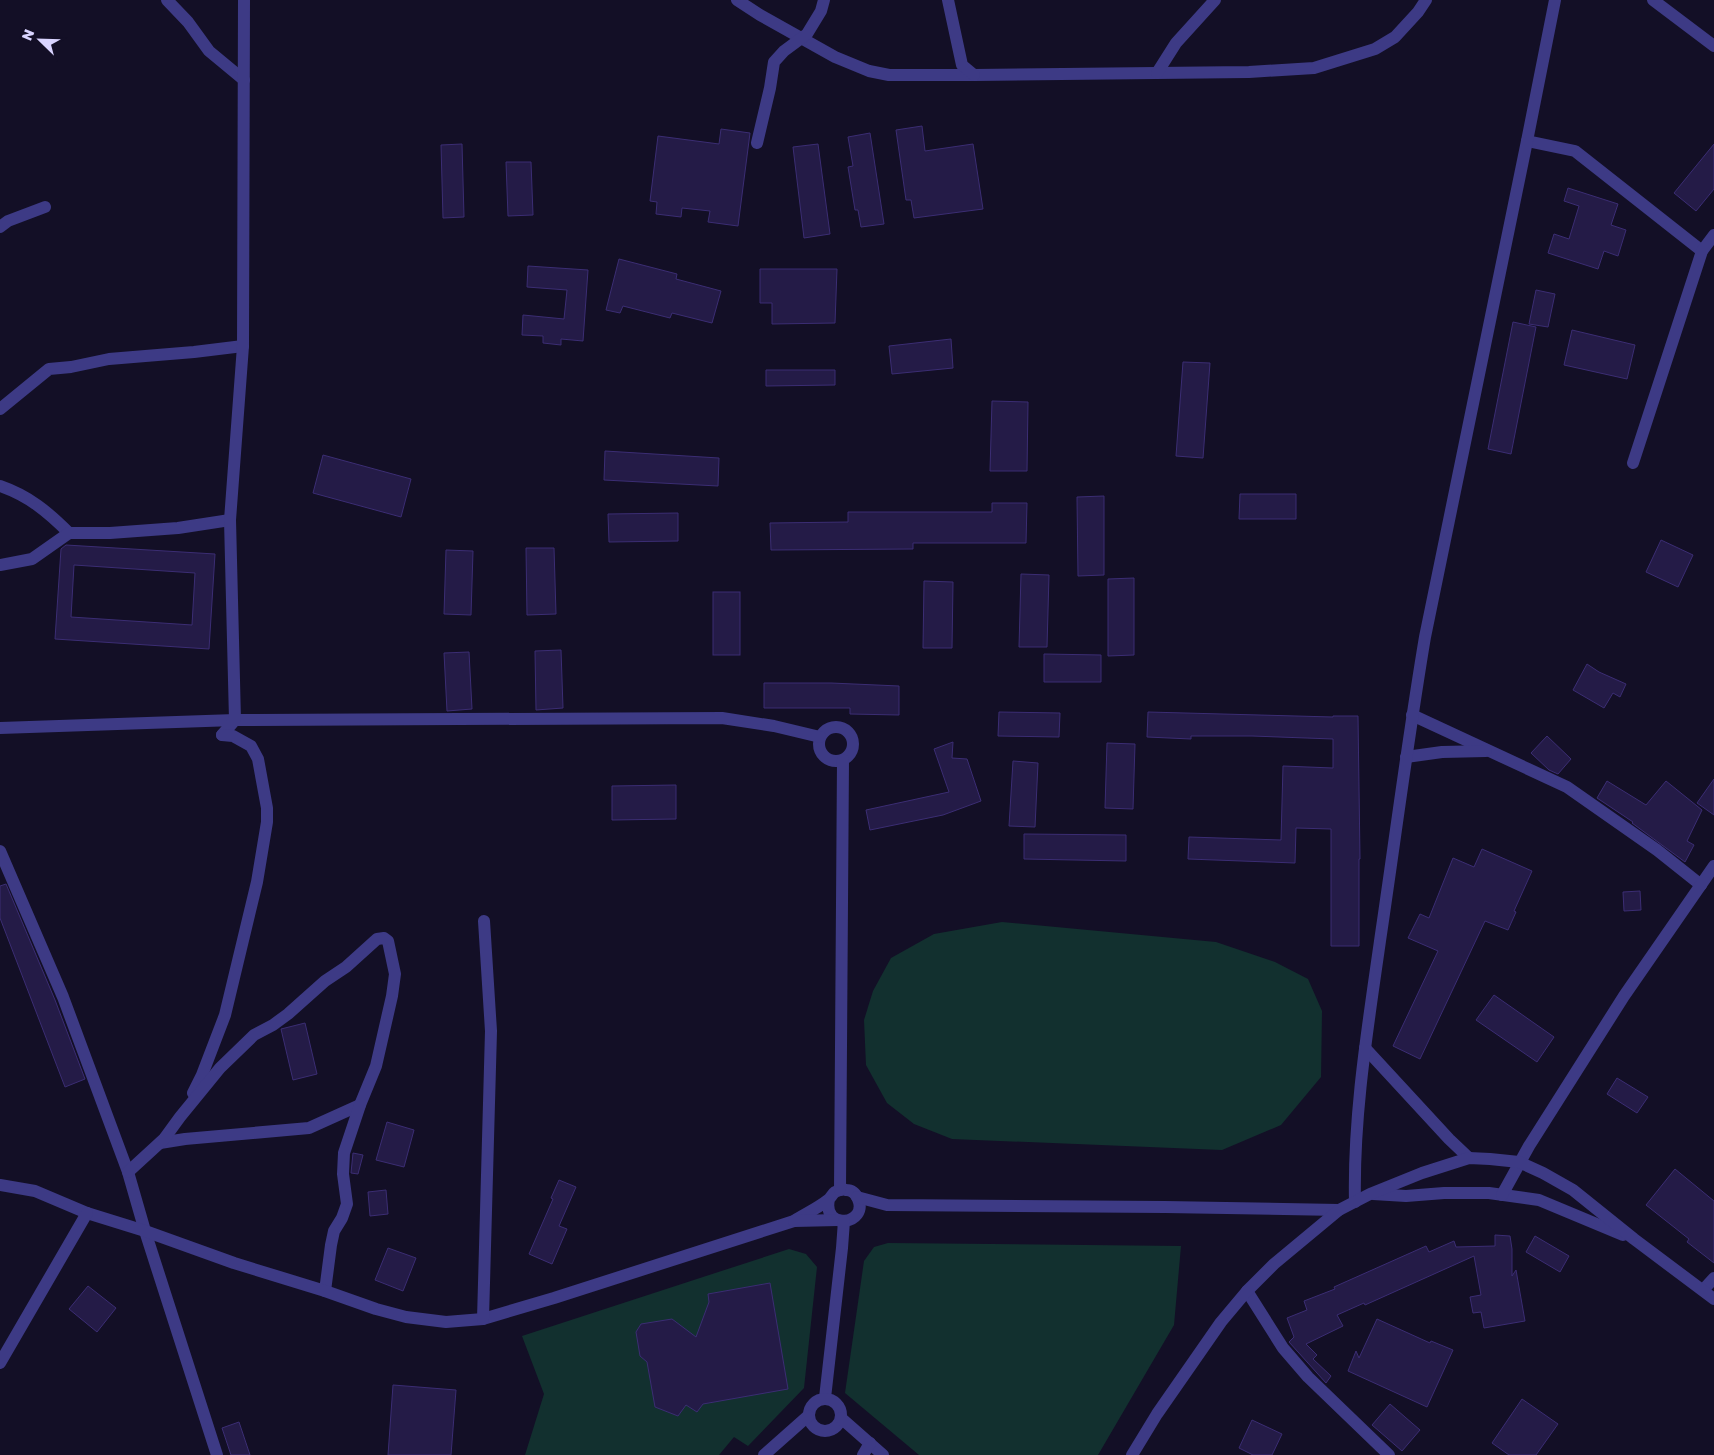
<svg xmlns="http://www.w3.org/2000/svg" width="1714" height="1455" viewBox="0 0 1714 1455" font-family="'Golos Text',sans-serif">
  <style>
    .green { fill: #12302f }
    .building { fill: #241b47; stroke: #3b2d73; fill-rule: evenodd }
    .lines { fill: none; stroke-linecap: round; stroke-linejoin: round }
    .minor { stroke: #3d3a85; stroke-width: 12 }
  </style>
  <rect width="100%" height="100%" fill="#130f26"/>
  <g class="green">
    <polygon points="1002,922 1216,942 1275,962 1308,979 1322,1011 1321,1077 1281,1125 1222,1150 952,1139 914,1124 887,1103 866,1065 864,1020 873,991 891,958 934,934"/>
    <polygon points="888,1243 1181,1246 1174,1325 1098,1455 919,1455 845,1393 864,1261 874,1247"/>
    <polygon points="789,1249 806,1254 817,1267 804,1388 748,1446 734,1437 719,1455 525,1455 544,1394 522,1336"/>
  </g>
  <g class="building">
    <polygon points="922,126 925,151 973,144 983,209 914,218 911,200 906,200 896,130"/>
    <polygon points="721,129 750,133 738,226 708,222 710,211 682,208 681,217 656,214 657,202 650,201 658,136 719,144"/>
    <polygon points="870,133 884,224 861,227 858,210 855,210 848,167 853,166 848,137"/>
    <polygon points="462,144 464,217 443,218 441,145"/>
    <polygon points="818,144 830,234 804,238 793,147"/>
    <polygon points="1714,144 1714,189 1696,211 1674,193"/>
    <polygon points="506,162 531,162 533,215 508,216"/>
    <polygon points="1568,188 1618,204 1611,225 1626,230 1618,256 1604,251 1598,269 1548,253 1554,234 1569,239 1579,206 1564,201"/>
    <polygon points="619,259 677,274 676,279 721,291 712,323 672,313 670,318 623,306 620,313 606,310"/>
    <polygon points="528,266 588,270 583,341 561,339 561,345 543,343 543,336 522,335 523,315 564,319 567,290 527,287"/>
    <polygon points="760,269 837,269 835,323 772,324 772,303 760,303"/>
    <polygon points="1536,290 1555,294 1548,327 1529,324"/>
    <polygon points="1513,322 1536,327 1511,454 1488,449"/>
    <polygon points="1572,330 1635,345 1627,379 1564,365"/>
    <polygon points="951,339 953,368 892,374 889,346"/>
    <polygon points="1183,362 1210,363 1203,458 1176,456"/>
    <polygon points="766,370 835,370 835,385 766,386"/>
    <polygon points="992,401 1028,402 1027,471 990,471"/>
    <polygon points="605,451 719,458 718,486 604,480"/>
    <polygon points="323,455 411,479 401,517 313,493"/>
    <polygon points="1240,494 1296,494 1296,519 1239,519"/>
    <polygon points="1104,496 1104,575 1078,576 1077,497"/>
    <polygon points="992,503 1027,503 1026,543 913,543 913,549 771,550 770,523 848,522 848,512 992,512"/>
    <polygon points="678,513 678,541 609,542 608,514"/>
    <polygon points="1661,540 1693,555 1678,587 1646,572"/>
    <path d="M66,545L215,554L209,649L55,639L61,549ZM74,565L195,573L192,625L71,617Z"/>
    <polygon points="526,548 554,548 556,614 527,615"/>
    <polygon points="446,550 473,551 471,615 444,614"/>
    <polygon points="1021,574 1049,575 1047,647 1019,647"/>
    <polygon points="1134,578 1134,655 1108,656 1108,579"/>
    <polygon points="924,581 953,582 952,648 923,648"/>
    <rect x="713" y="592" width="27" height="63"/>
    <polygon points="561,650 563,708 536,710 535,651"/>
    <polygon points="469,652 472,709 447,711 444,653"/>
    <polygon points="1044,654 1101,655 1101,682 1044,682"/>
    <polygon points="1587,664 1599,672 1626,684 1620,697 1613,693 1604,708 1573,690"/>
    <polygon points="764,683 831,683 899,686 899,715 850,714 850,708 764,708"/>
    <polygon points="999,712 1060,713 1059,737 998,736"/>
    <polygon points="1148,712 1333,717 1333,716 1358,716 1360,859 1359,859 1359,946 1331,946 1331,829 1296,828 1295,863 1188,859 1189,837 1281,840 1283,766 1333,768 1333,739 1252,736 1191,736 1191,739 1147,737"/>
    <polygon points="1547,736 1571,759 1558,774 1549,770 1531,753"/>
    <polygon points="953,742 952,758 967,759 981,801 943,815 870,830 866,810 949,792 934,749"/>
    <polygon points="1107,743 1135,744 1133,809 1105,808"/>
    <polygon points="1013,761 1038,763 1035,827 1009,826"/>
    <polygon points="1714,779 1714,815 1697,803"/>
    <polygon points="1607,781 1646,805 1666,781 1702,810 1687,841 1694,845 1685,862 1632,823 1633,822 1597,798"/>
    <polygon points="676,785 676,819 612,820 612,786"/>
    <polygon points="1024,834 1126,835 1126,861 1024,859"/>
    <polygon points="1482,849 1532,871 1514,911 1516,912 1508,930 1485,921 1420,1059 1393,1046 1438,951 1408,938 1420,914 1429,918 1453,858 1474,867"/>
    <polygon points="6,884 55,1000 85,1079 65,1087 0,918 0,886"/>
    <polygon points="1640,891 1641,910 1624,911 1623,892"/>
    <polygon points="1494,995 1554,1037 1537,1062 1476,1020"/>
    <polygon points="305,1023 317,1074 293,1080 281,1029"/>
    <polygon points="1617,1078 1648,1097 1637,1113 1607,1094"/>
    <polygon points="387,1122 414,1130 404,1167 376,1160"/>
    <polygon points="353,1153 363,1155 358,1174 351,1173"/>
    <polygon points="1675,1169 1714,1201 1714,1263 1687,1242 1689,1239 1646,1205"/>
    <polygon points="559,1180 576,1187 559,1226 567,1229 552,1264 529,1254 553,1199 551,1198"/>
    <polygon points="386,1190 388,1214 370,1216 368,1192"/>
    <polygon points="1495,1235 1510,1236 1512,1249 1512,1276 1516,1270 1525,1321 1484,1328 1481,1312 1473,1313 1470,1297 1481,1295 1474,1256 1365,1305 1364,1303 1337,1315 1343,1326 1306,1344 1317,1355 1313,1359 1331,1376 1326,1383 1289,1342 1294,1337 1287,1318 1307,1310 1304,1301 1335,1289 1334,1287 1426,1246 1429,1252 1454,1241 1456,1247 1495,1246"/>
    <polygon points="1535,1236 1569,1256 1560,1272 1526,1252"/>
    <polygon points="388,1248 416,1258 403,1291 375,1280"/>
    <polygon points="770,1283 788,1389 703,1404 697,1412 686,1405 678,1416 655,1407 647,1362 640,1356 636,1332 641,1324 672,1319 696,1337 709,1302 708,1294"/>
    <polygon points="88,1286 116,1308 97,1332 69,1309"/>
    <polygon points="1377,1319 1430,1343 1431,1341 1453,1350 1427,1407 1348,1371 1356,1351 1359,1358"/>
    <polygon points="393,1385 456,1390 451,1455 388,1455"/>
    <polygon points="1522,1399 1558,1424 1536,1455 1509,1455 1492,1443"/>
    <polygon points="1390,1404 1420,1430 1402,1451 1372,1425"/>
    <polygon points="1252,1420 1282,1434 1272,1455 1253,1455 1239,1448"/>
    <polygon points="239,1422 250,1455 231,1455 222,1428"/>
  </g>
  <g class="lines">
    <g class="minor">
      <polyline points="167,0 188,22 209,51 244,80"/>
      <polyline points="737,0 760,15 835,57 869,71 889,75 974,75 1249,72 1314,68 1375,49 1395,37 1418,12 1426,0"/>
      <polyline points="948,0 962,65 974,75"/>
      <polyline points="1653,0 1714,46"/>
      <polyline points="1157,73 1176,43 1215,0"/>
      <polyline points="1527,141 1575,151 1702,251"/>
      <polyline points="757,143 770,88 774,62 784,51 807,34 821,11 824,0"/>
      <polyline points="0,227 8,221 45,207"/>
      <polyline points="0,409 49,369 71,367 109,359 194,352 243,346"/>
      <polyline points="1633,463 1702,251 1714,235"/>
      <path d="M0,486C29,496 48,512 69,533"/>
      <polyline points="0,565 32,559 69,533 110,533 178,528 230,520"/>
      <polyline points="1412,715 1567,787 1657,850 1701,885"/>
      <circle cx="836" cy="744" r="17"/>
      <polyline points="0,728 235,720 722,718 774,726 820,737"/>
      <polyline points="222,735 235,720 230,520 243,346 244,0"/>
      <polyline points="1406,757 1442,752 1486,751"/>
      <polyline points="0,851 63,997 128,1172 145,1231 217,1455"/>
      <polyline points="1365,1048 1449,1139 1469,1158"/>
      <polyline points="193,1093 202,1075 225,1015 257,882 267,822 267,808 258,759 251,746 233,736 222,735"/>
      <polyline points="160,1143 185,1139 309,1128 360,1105"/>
      <polyline points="128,1172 164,1139 180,1117 220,1068 254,1035 273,1025 288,1014 325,981 346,967 377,939 384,938 388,941 395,974 392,996 376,1066 360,1105 344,1153 343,1174 347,1204 342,1218 334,1231 331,1245 325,1291"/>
      <path d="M0,1185L35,1191L87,1213L145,1231L234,1263L325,1291L376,1309L406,1317L446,1322L483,1319L554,1298L794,1221C805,1214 818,1208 828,1200C831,1198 832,1194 835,1192C839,1190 843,1189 846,1190C852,1190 856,1194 858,1199C869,1224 822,1232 829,1199"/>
      <polyline points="840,1190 843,760"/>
      <polyline points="1373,1194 1406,1196 1444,1193 1489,1193 1539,1200 1623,1235"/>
      <polyline points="1502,1195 1529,1146 1624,996 1714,866"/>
      <polyline points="857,1197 887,1205 1165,1207 1339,1210"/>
      <path d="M1355,1202C1353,1116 1368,1026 1380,941C1395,840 1408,738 1425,637L1527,141L1555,0"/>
      <polyline points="794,1221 838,1220"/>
      <polyline points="1703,1290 1714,1278"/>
      <polyline points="1247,1291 1283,1348 1308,1377 1389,1455"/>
      <polyline points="483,1319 491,1031 484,921"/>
      <polyline points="0,1363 87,1213"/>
      <polyline points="825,1398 842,1248 844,1221"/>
      <circle cx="825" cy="1415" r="16"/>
      <polyline points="841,1418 883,1455"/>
      <polyline points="764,1455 808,1416"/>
      <polyline points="863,1455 870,1443"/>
      <polyline points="1132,1455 1157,1414 1221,1322 1247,1291 1274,1264 1339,1210 1370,1194 1422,1173 1469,1158 1490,1159 1519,1162 1543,1173 1573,1190 1634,1239 1714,1299"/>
    </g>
  </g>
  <g transform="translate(40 40) rotate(293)" stroke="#130f26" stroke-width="4" paint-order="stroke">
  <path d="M0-4L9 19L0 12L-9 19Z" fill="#d9d4ff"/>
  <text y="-8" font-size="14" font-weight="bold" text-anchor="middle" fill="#d9d4ff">N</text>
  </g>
</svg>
